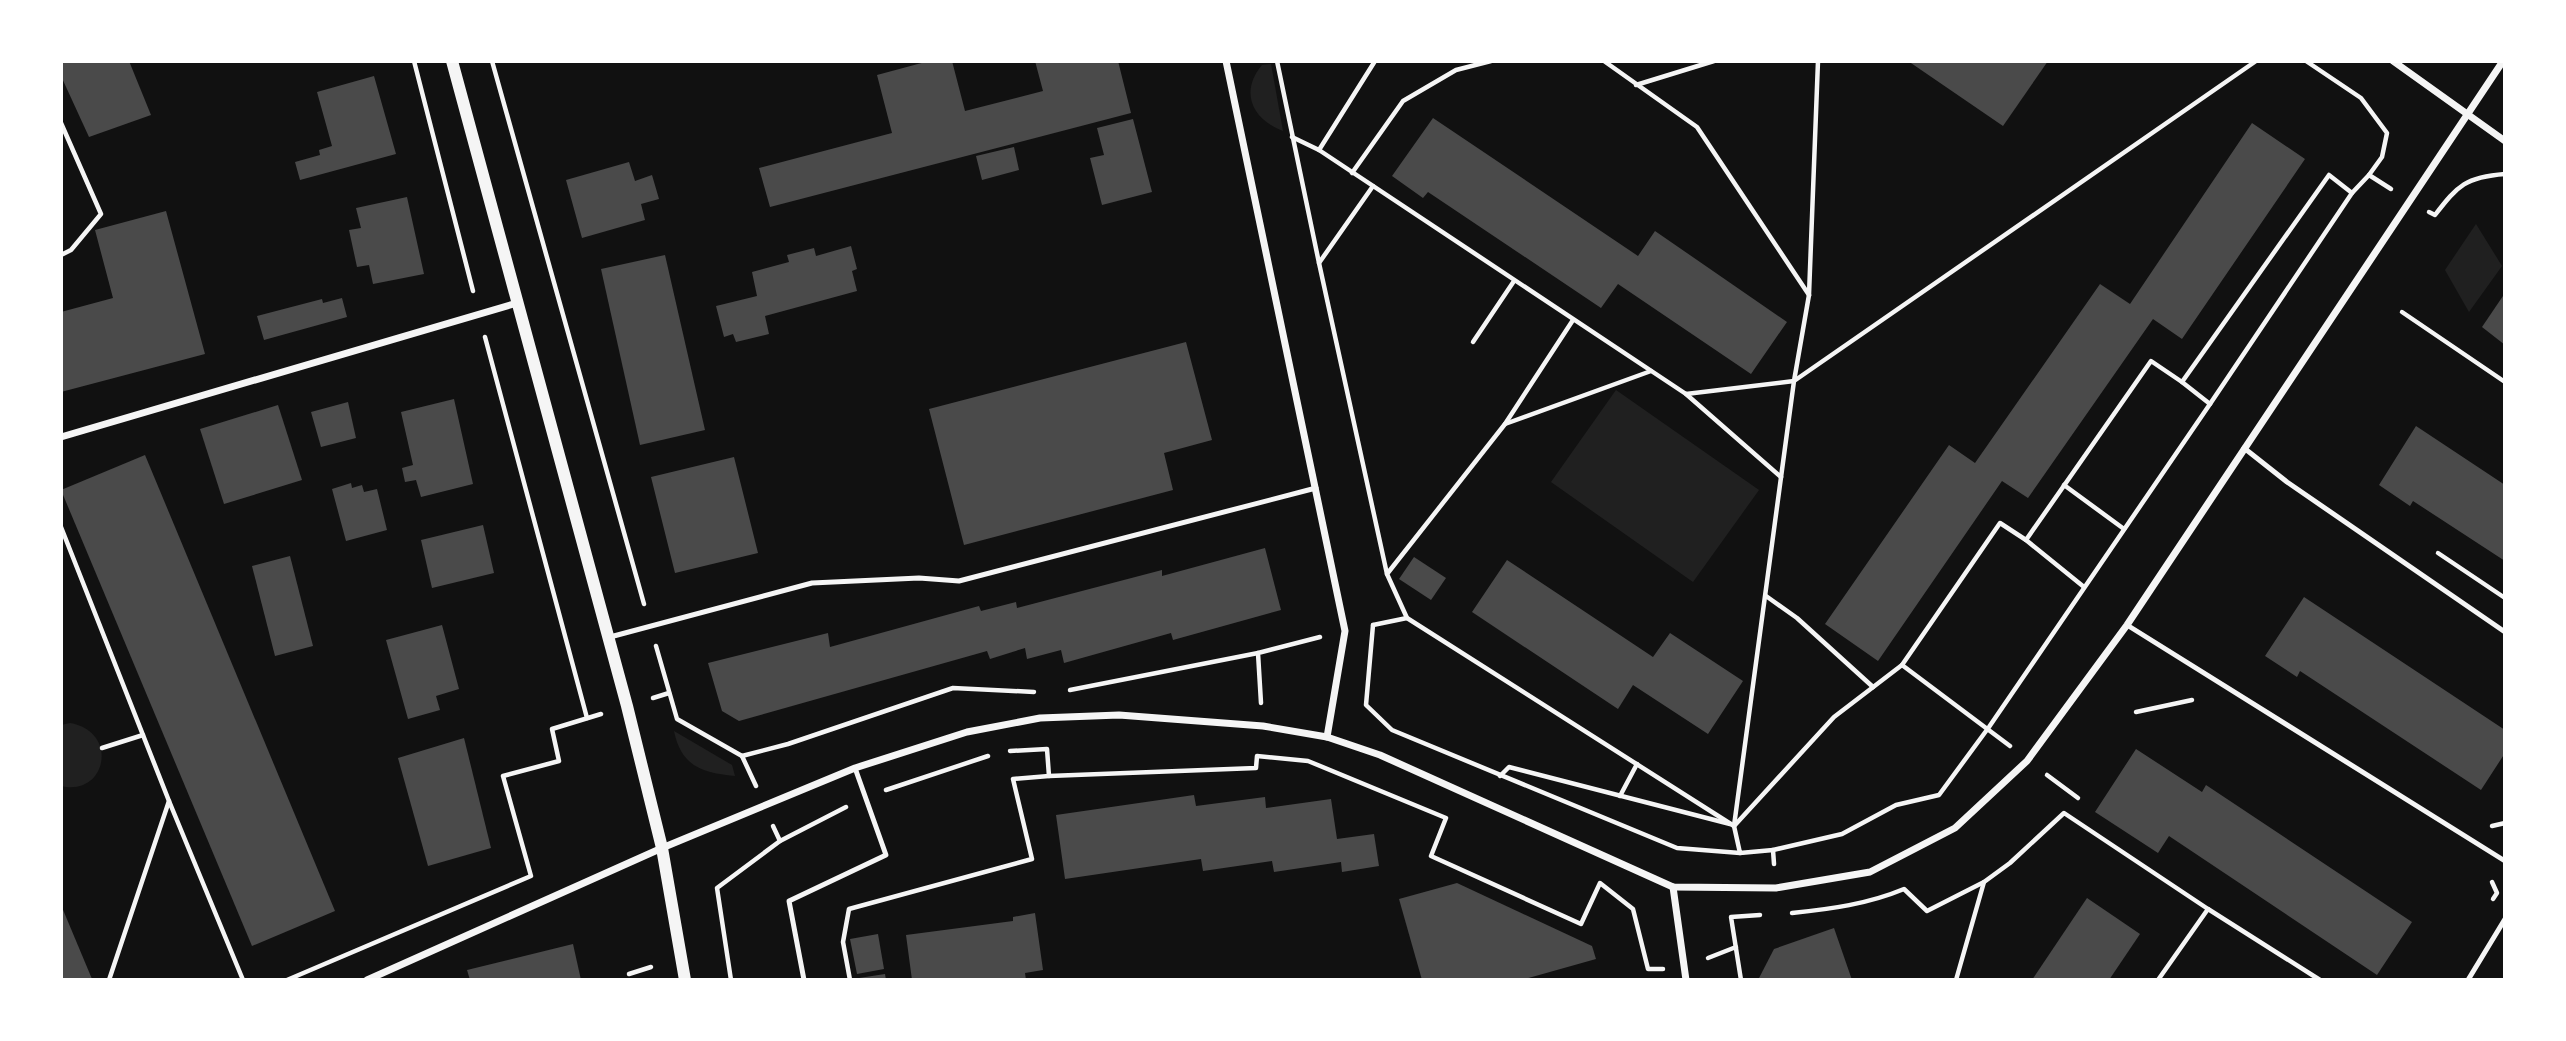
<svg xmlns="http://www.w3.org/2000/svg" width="2566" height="1041" viewBox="0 0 2566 1041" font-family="'PT Sans',sans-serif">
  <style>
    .green { fill: #202020 }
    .building { fill: #4a4a4a }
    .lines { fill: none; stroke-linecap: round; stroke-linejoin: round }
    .path { stroke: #f5f5f5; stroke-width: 4.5 }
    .service { stroke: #f5f5f5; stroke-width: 5 }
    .minor { stroke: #f5f5f5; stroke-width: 7 }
    .tertiary { stroke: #f5f5f5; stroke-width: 12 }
  </style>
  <rect width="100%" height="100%" fill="#111"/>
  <g class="green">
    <path d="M1271,64L1283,131C1251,119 1240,91 1262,65Z"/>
    <polygon points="2476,224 2502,266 2469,312 2445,270"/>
    <polygon points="1616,390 1759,490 1693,582 1551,482"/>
    <path d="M70,723C120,732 106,797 61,786V725Z"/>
    <path d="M674,731L732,765L735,776C702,773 681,766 674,731Z"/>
  </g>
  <g class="building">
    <polygon points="61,61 129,61 151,115 89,137 61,76"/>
    <polygon points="929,61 952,61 965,111 1043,91 1035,61 1118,61 1131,113 770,207 759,168 892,133 877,75"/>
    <polygon points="1908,61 2048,61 2003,126"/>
    <polygon points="374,76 396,154 300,180 295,162 320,155 319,150 332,146 317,92"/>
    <polygon points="1433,118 1638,256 1655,231 1787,322 1751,374 1618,284 1601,308 1428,192 1423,198 1392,176"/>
    <polygon points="1133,119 1152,192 1102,205 1090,158 1104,155 1097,128"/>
    <polygon points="2252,123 2305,159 2182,339 2153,319 2028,498 2002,481 1878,661 1825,624 1949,445 1975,463 2100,284 2130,304"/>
    <polygon points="1014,147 1019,170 982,180 976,156"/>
    <polygon points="629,162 635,181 652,175 659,199 641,204 645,220 582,238 566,180"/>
    <polygon points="407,197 424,274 373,284 369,265 357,267 349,230 361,228 356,208"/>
    <polygon points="166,211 205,354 61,392 61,312 113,298 95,230"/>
    <polygon points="851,246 857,269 852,271 857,291 765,316 769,334 736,342 733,334 724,337 716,306 757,296 752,272 789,262 787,255 814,248 816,256"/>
    <polygon points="665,255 705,430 640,445 601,269"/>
    <polygon points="2505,293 2505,345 2482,327"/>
    <polygon points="342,298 347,317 264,340 257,316 322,299 323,303"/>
    <polygon points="1186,342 1212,440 1164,453 1173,490 964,545 929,409"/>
    <polygon points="454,399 473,484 421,497 416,480 405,482 402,468 413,465 401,412"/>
    <polygon points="348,402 356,438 321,447 311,412"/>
    <polygon points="278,405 302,480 224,504 200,429"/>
    <polygon points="2416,426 2505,485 2505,561 2413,501 2410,506 2379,485"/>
    <polygon points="145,455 335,911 252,946 61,490"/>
    <polygon points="734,457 758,553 675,573 651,477"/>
    <polygon points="351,483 352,488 362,485 364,492 377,489 387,530 346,541 332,489"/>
    <polygon points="483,525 494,573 432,588 421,540"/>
    <polygon points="1265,548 1281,610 1173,640 1171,633 1064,663 1061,650 1027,659 1025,648 990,659 987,651 739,721 722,711 708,663 828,633 830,647 979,606 981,611 1016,602 1017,608 1162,570 1162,576"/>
    <polygon points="290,556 313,646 275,656 252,566"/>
    <polygon points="1414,557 1446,578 1431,600 1399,579"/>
    <polygon points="1507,560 1653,657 1670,633 1743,681 1708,734 1633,685 1618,709 1472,612"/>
    <polygon points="2304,597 2505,730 2505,753 2481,790 2300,671 2297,677 2265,656"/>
    <polygon points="442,625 459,689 436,696 440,710 408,719 386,640"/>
    <polygon points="464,738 491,848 428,866 398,758"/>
    <polygon points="2136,749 2202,792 2206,785 2412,922 2377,975 2169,836 2158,853 2095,812"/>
    <polygon points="1194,795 1196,806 1265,797 1266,808 1331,799 1337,839 1374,834 1379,866 1342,872 1341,862 1274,872 1272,861 1203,871 1201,859 1065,879 1056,815"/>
    <polygon points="1457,883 1592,946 1596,959 1521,980 1422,980 1399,899"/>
    <polygon points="2087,898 2140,934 2109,980 2032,980"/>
    <polygon points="61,905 92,979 90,980 61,980"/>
    <polygon points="1035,913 1043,970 1025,973 1026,980 912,980 906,935 1013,921 1013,917"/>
    <polygon points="1834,928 1852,980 1758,980 1774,949"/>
    <polygon points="878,934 884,969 857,974 850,939"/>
    <polygon points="573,944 581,980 470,980 467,970"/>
    <polygon points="885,974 886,980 859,980 859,978"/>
  </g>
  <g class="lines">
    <g class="path">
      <polyline points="414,61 473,291"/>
      <polyline points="492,61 644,604"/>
      <polyline points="1277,61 1319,263"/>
      <polyline points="1604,61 1697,127 1809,295"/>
      <polyline points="2306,61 2361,98 2387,133 2382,157 2369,175 2391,189"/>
      <polyline points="1636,85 1714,61"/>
      <polyline points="61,123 101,214 71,250 61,255"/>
      <polyline points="1292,137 1319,150 1686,394 1794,381 1809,295 1818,61"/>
      <polyline points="1319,150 1375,61"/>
      <polyline points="1352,173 1403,101 1456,70 1491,61"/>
      <polyline points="1373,186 1319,263 1387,574"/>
      <path d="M2429,212L2435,215C2458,185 2466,177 2505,174"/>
      <polyline points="2402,312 2505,382"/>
      <polyline points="485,337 587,718"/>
      <polyline points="1473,342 1514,281"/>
      <polyline points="1651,371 1505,424 1387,574 1407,618 1734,826"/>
      <polyline points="1686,394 1781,477"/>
      <polyline points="2210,404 2352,193"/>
      <polyline points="1505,424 1573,320"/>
      <polyline points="2064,485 2124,529"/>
      <polyline points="61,527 169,801"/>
      <polyline points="2026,540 2084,587"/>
      <polyline points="2438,553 2505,598"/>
      <polyline points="1766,596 1797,618 1873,687"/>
      <polyline points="1373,625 1366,705 1392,730 1677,848 1740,853"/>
      <polyline points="1373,625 1407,618"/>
      <polyline points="656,646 677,719 742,756 788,744 953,688 1034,692"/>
      <polyline points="1070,690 1258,653"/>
      <polyline points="653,698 669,693"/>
      <polyline points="1261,703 1258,653 1320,637"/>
      <polyline points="2136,712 2192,700"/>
      <polyline points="2010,746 1902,665 2000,523 2026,540 2151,361 2182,382 2329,175 2352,193 2369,175"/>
      <polyline points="102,748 143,735"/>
      <polyline points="1010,751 1047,749 1049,776 1256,768 1257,756 1308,761 1446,818 1431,856 1581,924 1600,883 1633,909 1648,969 1663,969"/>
      <polyline points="742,756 756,786"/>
      <polyline points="2047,775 2078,798"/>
      <polyline points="1500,776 1509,767 1730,824"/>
      <polyline points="886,790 988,756"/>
      <polyline points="1620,796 1637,764"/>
      <polyline points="1735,825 1834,717 1902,665"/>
      <polyline points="773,826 780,841"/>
      <polyline points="2492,826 2505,823"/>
      <polyline points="1773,850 1842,834 1896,805 1939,795 1989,727 2210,404 2182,382"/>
      <polyline points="1774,864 1773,850 1740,853 1734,826 1794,381 2256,61"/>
      <polyline points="2492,882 2497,893 2493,899"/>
      <polyline points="2208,909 2320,980"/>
      <path d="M1792,913C1831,909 1868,904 1904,889L1927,911L1984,882"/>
      <polyline points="1708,958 1736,947"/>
      <polyline points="629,974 651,967"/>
      <polyline points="109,980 169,801 243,980"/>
      <polyline points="287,980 531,876 503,776 559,761 552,729 601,714"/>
      <polyline points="731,980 717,888 780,841 846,807"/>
      <polyline points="850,980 843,942 849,909 1032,859 1013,779 1049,776"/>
      <polyline points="1741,980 1731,917 1760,915"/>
      <polyline points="1956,980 1984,882 2010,863 2064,813 2208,909 2158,980"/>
    </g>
    <g class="service">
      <polyline points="2244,448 2287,482 2505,632"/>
      <polyline points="2127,625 2505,861"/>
      <polyline points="610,637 812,583 919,578 959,581 1316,488"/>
      <polyline points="804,980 789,901 886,855 855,768"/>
      <polyline points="2468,980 2505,919"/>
    </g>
    <g class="minor">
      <polyline points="1226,61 1345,631 1327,737"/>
      <polyline points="2393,61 2505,141"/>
      <polyline points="61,437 517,303"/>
      <polyline points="1673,887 1686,980"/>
      <polyline points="367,980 662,848 855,768 967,732 1040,718 1119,715 1263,726 1327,737 1380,755 1673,887 1776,888 1870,872 1955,828 2027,761 2127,625 2503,61"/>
    </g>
    <polyline class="tertiary" points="452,61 627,706 662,848 685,980"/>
  </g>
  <rect width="2566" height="1041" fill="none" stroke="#ffffff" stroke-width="126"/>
</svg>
